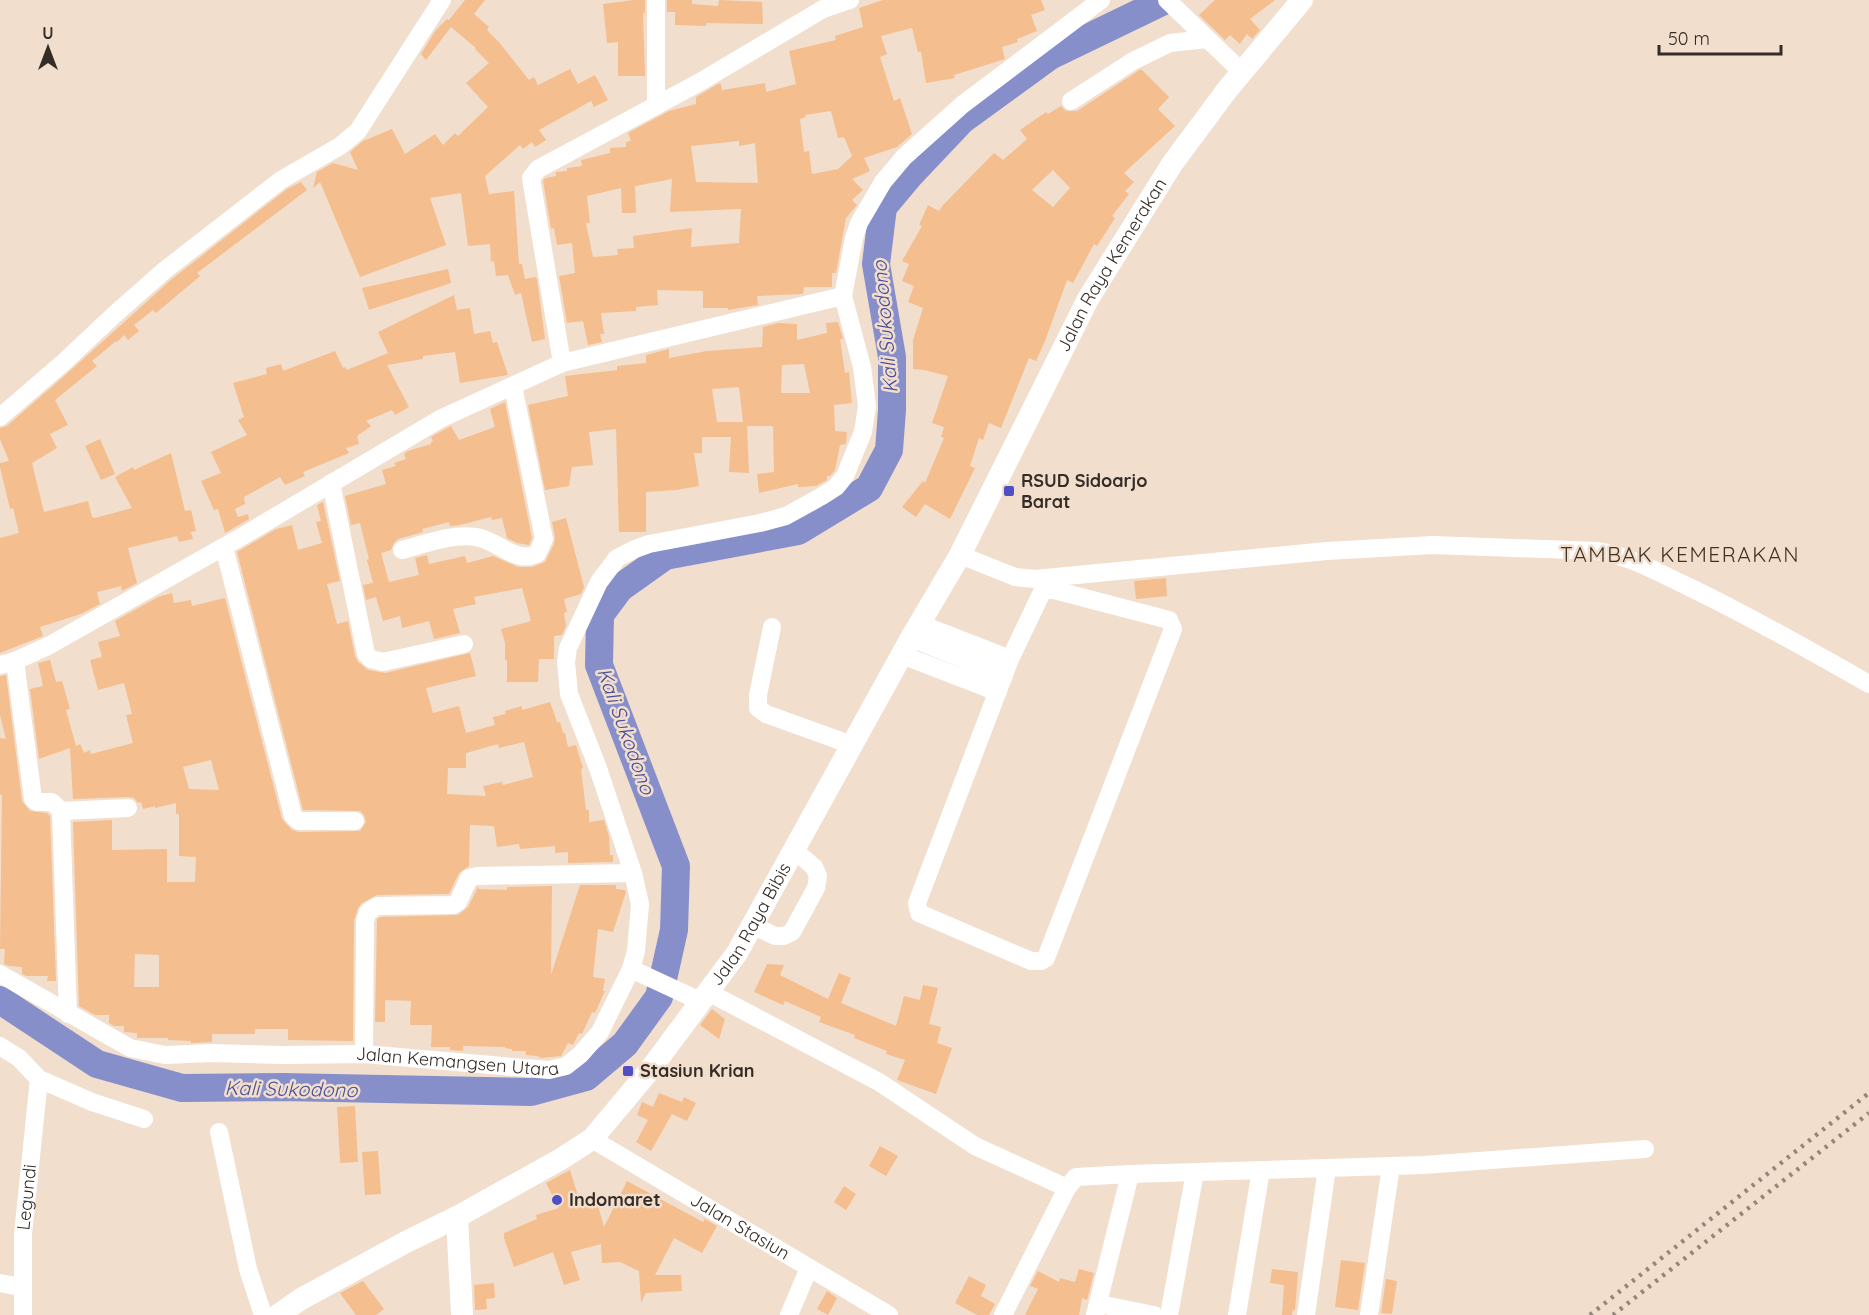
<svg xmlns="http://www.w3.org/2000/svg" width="1869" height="1315" viewBox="0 0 1869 1315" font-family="Quicksand,sans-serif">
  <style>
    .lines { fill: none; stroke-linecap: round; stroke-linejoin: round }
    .river { stroke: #878fca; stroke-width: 28 }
    .building { fill: #f4be8f; fill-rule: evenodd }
    .minor { stroke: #fff; stroke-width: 18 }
    .major { stroke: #fff; stroke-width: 22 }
    .rail { stroke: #94867b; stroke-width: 4.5; stroke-dasharray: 3 6; stroke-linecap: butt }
    .poi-dot { fill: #4f4ec5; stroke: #f2decd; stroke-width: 2 }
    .labels { text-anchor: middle; stroke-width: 5; stroke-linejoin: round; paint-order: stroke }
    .street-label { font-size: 18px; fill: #342c26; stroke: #f2decd }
    .poi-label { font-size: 18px; font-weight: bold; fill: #342c26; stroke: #f2decd; text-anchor: start }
    .water-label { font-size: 20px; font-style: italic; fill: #494e97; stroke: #f2decd }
    .quarter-label { font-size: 21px; letter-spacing: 1.5px; fill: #413224; stroke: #f2decd }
  </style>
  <rect width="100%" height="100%" fill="#f2decd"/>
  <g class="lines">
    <polyline class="river" points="0,1000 97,1064 182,1088 283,1087 531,1092 586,1077 625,1044 659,997 674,930 676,866 599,665 600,615 620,588 665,556 798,531 869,488 889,450 892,410 892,357 876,264 883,207 909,176 962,120 1050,56 1166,0"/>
  </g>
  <g class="building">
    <polygon points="465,0 485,0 474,14 489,27 487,30 498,41 529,80 534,77 538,85 570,69 578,84 595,75 608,100 594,107 591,101 539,130 546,140 535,147 532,142 523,149 520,145 485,176 489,194 514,191 519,264 522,264 525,279 535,277 537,279 545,339 532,342 521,293 515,295 508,275 496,276 494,261 491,262 490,244 468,246 461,193 430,198 446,245 360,277 320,182 313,188 317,172 333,163 358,170 350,152 363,141 392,129 405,154 435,134 443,145 455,133 458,136 488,107 466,83 489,63 475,49 476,48 451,27 426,60 421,54 436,30 447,19 449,20"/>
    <polygon points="634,0 645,0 645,13 643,13 645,76 618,76 618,42 607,43 603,4"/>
    <polygon points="667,0 692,0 692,4 718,6 719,0 762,2 763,24 706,23 706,26 675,25 675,12 667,12"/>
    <path d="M883,0H1041L1045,10L1031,15L1037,31L1017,39L1018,42L1002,47L1005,59L954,75L955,78L926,83L921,52H918L912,28L881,36L887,54L880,57L894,101L900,98L912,134L897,147L864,158L870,171L852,179L863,190L852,200L857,205L846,218L836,273H832V287H804L803,294L757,296L758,305L728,310V308H703V291L657,290L658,305L636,307V311L601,313L604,334H600L602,342L588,345L583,321L567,323L559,276L575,273L572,243L557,245L554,228L551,229L543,181L545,178L556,176V172L567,171V168L582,166L581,160L610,153V148L626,147V142L631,141L628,133L669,111L696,104V97L718,84H721L722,90L765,83L766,92L796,84L789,51L836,40L835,36L863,27L859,8ZM831,111L838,138L844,137L852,156L838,169L812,174L809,151L804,152L800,119L806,117L805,115ZM739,141V146L755,143L758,183L696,182L691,146ZM672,179L670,212L741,209L739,243L691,247L692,228L633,236L634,248L617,249L618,255L593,257L586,223H590L587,196L621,188L622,213H636L635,186Z"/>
    <polygon points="1215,0 1275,0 1250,19 1260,30 1252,39 1247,34 1240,44 1230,35 1225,40 1199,15"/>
    <path d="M1141,69L1169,97L1158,109L1175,126L1124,173L1134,182L1125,191L1129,194L1112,216L1115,218L1097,246L1094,244L1073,283L1067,280L1045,341L1036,361L1029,358L1001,428L989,423L983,440L979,438L970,466L975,468L950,519L925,504L916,517L902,507L923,481L925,483L944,438L941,437L944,427L932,423L948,376L924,370L913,369V340L923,308L908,302L914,286L902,281L909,264L902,261L922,226L919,225L928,205L939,211L943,205L994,153L1003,160L1027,139L1020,130L1046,112L1048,114L1061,106L1066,111H1077ZM1053,170L1070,188L1053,207L1032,190Z"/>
    <polygon points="301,182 307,190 197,273 200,276 193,282 156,313 153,310 134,325 139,331 128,340 124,335 117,342 116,341 92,361 97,366 55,400 68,425 50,434 57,448 32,463 44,512 88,501 92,517 95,518 132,508 115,477 133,467 134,470 171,453 185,511 191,510 196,531 191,532 193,539 179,542 177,536 128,548 137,583 122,591 121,586 97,592 100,604 81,614 40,627 43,636 0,653 0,538 19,533 13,508 10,509 0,467 0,463 9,461 0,439 0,428 7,426 71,370 172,279 287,189"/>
    <polygon points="448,269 451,283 369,310 362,288"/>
    <polygon points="454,295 457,310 470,308 474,334 490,331 493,343 497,342 508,375 460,383 455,352 423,356 423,359 387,365 409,407 395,415 392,410 366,421 371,426 357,436 359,444 346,448 349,453 303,472 305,476 285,485 280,477 244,497 245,504 235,509 238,517 248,514 249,519 225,533 218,509 214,510 201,481 221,473 211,452 247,435 238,420 244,417 233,383 267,374 266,368 281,364 283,371 335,351 343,368 345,367 347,370 388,353 378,332"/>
    <path d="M838,322L843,339H840L845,373L849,372L852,403L834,405L835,431L847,432L846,444L840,445L835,470L830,476H827V480L816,486L798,487V484L759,493L757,474L774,472L773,426H747L749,473L729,472L731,437H702V453H694L699,486L676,490L646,492V532H619L616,429L589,432L593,465L572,467L569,486L545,490L528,405L568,396L565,376L617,370V366L646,363V355L669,349V358L707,351L762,347L763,327L778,323L797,324V340L827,333L826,323ZM804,364L810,393H781L782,365ZM739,387L743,422H717L712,389Z"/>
    <polygon points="505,402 532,538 529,545 517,543 507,538 502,518 492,520 491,517 460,525 450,526 449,522 422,529 423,532 398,539 394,543 391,550 381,553 389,582 419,575 415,558 427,555 429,564 465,556 467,563 493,556 518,567 532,567 545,562 554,544 555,537 552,522 566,518 584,587 581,594 564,599 567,612 564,613 566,626 562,635 554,636 554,659 539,659 538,682 507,682 507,660 505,660 505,643 501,629 531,621 522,588 474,597 476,604 453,609 460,633 434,639 429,621 402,628 400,616 383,621 376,597 366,600 363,585 373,583 367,560 369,559 360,523 351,525 345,496 386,484 382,470 396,466 394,463 406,459 404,454 408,451 431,444 431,442 433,441 431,437 451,426 459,440 495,427 490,409"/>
    <polygon points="100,439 115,474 101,480 85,446"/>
    <path d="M323,502L340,581L327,584L337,624L348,621L355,656L358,662L368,670L385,673L470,653L476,676L426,688L433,713L459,706L466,733L495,725L493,717L506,714L505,711L522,706V710L550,702L557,722H560L563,733H565L568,747L576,745L583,768L581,769L586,810H589V822L604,820L609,836L610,855H613V862L568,863V852L555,853V846L520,849L519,844L497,847L494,826L470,825L469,866L459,873L449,894L377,895L362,903L358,908L354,921L353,1041L288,1040V1029H255V1034H212V1042L191,1043V1041L168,1040V1038H137V1033L124,1032V1026H114L109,1023V1015H95L79,1006L73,822L112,820V850L167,849V882H195L196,857L179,856V814H176V803L155,808V806L143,809L141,802L138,803L134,798L128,797L73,799L70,748L39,759L30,689L43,686L38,663L50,660L56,682L62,681L70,709L66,710L76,746L80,744L84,753L90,750L91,754L133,743L126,715L132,714L124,683L98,690L90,660L102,657L98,642L120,636L115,621L158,597L172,593L174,603L191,600L192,606L225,598L282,819L292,830L299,832L360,831L366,822L364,815L360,811L303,810L237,552L276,529L292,525L298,550L322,543L316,522L321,521L317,505ZM524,742L533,777L503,785L502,782L483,786L486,796L447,794L448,768H466V753L498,744L499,748ZM211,760L219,790L189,789L183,767ZM135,954L159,955V987H134Z"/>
    <polygon points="1166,578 1167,596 1136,599 1134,581"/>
    <polygon points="6,675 22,801 30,811 47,813 50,816 56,981 47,981 48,976 26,976 22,974 22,967 9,966 4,964 5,949 0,949 2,795 0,795 0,738 6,739 0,715 0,676"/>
    <polygon points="580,885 616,885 616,889 625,890 626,892 613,932 598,929 593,977 605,979 603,991 605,991 595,1013 592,1012 582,1034 579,1033 573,1045 568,1043 561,1056 541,1058 537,1056 526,1055 526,1051 512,1051 512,1049 505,1048 505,1047 463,1046 463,1051 450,1050 450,1047 431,1047 432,1025 410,1025 411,1001 385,1000 385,1022 375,1022 377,919 380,917 458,915 468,907 478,887 479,889 507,890 507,887 552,886 551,975"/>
    <polygon points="767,964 784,965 780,975 828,999 839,973 851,978 841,1003 896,1026 904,996 920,1000 923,985 938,988 929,1024 941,1027 937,1043 952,1048 936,1094 897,1080 905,1060 886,1054 887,1051 854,1038 855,1035 819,1022 821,1017 785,1001 783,1005 754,992"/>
    <polygon points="712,1009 725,1019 719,1039 700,1025"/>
    <polygon points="659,1093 682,1102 684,1097 696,1103 687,1121 672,1114 651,1151 636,1142 648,1120 637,1115 642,1102 653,1107"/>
    <polygon points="355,1106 358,1162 340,1163 337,1107"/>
    <polygon points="880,1146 898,1156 886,1176 869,1166"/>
    <polygon points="378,1151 381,1194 365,1195 362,1152"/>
    <polygon points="570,1170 579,1199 595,1195 604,1227 627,1181 703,1222 705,1219 717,1226 702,1253 674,1238 655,1275 681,1275 682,1291 646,1293 641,1303 639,1271 620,1262 602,1263 601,1244 571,1252 580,1280 564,1285 553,1252 514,1267 504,1238 504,1233 537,1219 536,1215 559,1208 546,1183"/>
    <polygon points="844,1186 856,1194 846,1210 834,1202"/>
    <polygon points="1341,1260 1365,1263 1358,1310 1335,1307"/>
    <polygon points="1079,1269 1094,1273 1087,1300 1082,1298 1079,1315 1025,1315 1038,1289 1030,1286 1038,1271 1059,1282 1060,1278 1075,1282"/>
    <polygon points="1272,1269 1298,1272 1295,1310 1293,1310 1292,1315 1282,1315 1284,1285 1270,1283"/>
    <polygon points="969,1276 986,1285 981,1296 995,1304 989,1315 977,1315 955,1303"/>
    <polygon points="1386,1279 1397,1281 1392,1314 1381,1313"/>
    <polygon points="363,1281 384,1309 376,1315 356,1315 340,1293"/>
    <polygon points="494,1283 495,1298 486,1299 487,1309 475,1310 474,1285"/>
    <polygon points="827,1291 837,1298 828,1315 817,1309"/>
  </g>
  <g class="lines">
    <g class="minor">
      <polyline points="656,0 656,106"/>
      <polyline points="1167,0 1242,72"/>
      <polyline points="1071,101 1133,61 1170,43 1207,39"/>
      <polyline points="562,363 531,178 538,169 700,82 823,9 850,0"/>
      <polyline points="0,417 64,362 115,314 165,270 281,180 340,146 358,131 442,0"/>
      <polyline points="331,483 366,654 371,659 383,662 464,644"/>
      <polyline points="224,547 293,816 299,821 355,821"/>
      <path d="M402,550C425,544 452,533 476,537C498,540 514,564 537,554L544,539L513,386"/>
      <path d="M960,555L1015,577L1035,579L1327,551L1433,545L1597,551C1630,556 1657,572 1687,586C1749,616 1809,650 1869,684"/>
      <polygon points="1043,590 1054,590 1169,620 1173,629 1046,958 1041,961 1031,961 919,913 917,903 1010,659"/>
      <polyline points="920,624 1010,659"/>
      <polyline points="772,627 758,695 758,708 766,714 852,745"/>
      <polyline points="911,638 1004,676"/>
      <polyline points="902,655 998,692"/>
      <polyline points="15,661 33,799 37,802 52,802 61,811"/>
      <polyline points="0,665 15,661 48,646 241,537 440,419 562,363 843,296"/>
      <polyline points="752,925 775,936 784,936 792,932 816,888 818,876 814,867 794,850"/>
      <polyline points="631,969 700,1001"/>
      <path id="s1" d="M0,974L130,1048L165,1055L211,1053L283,1055L364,1054L549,1070L566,1066L580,1055L600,1032L631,969L636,951L640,904L633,873L598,768L569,694L566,662L568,648L599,582L617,558L635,549L649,544L760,523L786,516L822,496L836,487L845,476L863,432L867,406L862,367L843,296L854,238L859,223L883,182L904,157L962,105L1101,0"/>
      <polyline points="708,992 879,1082 975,1146 1067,1188"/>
      <polyline points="68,1014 61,811 128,808"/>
      <polyline points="0,1046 19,1058 39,1079 92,1102 144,1119"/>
      <polyline points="364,1054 365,921 368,912 377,906 453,905 458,902 469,878 477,876 633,873"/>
      <polyline points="219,1132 248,1269 263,1315"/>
      <path id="s2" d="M592,1139L889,1315"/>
      <polyline points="0,1283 21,1287"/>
      <polyline points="1099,1304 1154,1315"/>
      <path id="s3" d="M23,1315V1234L39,1079"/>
      <polyline points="789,1315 809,1268"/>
      <polyline points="1003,1315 1067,1188 1076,1177 1130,1174 1423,1165 1645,1149"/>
      <polyline points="1095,1315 1130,1174"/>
      <polyline points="1169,1315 1195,1172"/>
      <polyline points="1237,1315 1261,1170"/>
      <polyline points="1306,1315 1327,1168"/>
      <polyline points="1369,1315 1391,1166"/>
    </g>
    <g class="major">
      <polyline points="457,1217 462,1315"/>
      <path id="s4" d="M278,1315L301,1299L406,1242L457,1217L561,1159L592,1139L649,1071L737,953L911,638L960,555L1088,299L1172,164L1227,90L1302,0"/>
    </g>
    <g class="rail">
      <polyline points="1590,1315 1869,1093"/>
      <polyline points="1613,1315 1869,1113"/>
    </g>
  </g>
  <g class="poi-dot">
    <rect x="1003" y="485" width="12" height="12" rx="3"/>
    <rect x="622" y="1065" width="12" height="12" rx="3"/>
    <circle cx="557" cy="1200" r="6"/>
  </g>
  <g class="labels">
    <g class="street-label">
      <text dy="6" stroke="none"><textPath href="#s4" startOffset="1380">Jalan Raya Kemerakan</textPath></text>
      <text dy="6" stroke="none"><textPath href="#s4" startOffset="628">Jalan Raya Bibis</textPath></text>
      <text dy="6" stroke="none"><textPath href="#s1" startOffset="478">Jalan Kemangsen Utara</textPath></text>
      <text dy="6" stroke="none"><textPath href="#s3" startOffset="118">Legundi</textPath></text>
      <text dy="6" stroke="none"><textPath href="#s2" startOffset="172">Jalan Stasiun</textPath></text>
    </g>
    <g class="poi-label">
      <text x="1021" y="487">RSUD Sidoarjo<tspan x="1021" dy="21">Barat</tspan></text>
      <text x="640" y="1077">Stasiun Krian</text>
      <text x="569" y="1206">Indomaret</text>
    </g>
    <g class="water-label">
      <text transform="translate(885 327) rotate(-95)" y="7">Kali Sukodono</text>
      <text transform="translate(626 731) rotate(70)" y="7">Kali Sukodono</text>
      <text transform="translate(291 1089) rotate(1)" y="7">Kali Sukodono</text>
    </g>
    <g class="quarter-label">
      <text x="1680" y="562">TAMBAK KEMERAKAN</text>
    </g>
  </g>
  <g transform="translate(48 48)" stroke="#f2decd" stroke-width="4.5" paint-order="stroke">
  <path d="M0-4.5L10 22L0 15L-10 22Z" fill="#342c26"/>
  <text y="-9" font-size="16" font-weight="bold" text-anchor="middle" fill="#342c26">U</text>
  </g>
  <path d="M1659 45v9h122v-9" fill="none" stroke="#342c26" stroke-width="3"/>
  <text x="1668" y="45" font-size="18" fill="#342c26" stroke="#f2decd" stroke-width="4.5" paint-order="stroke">50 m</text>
</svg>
